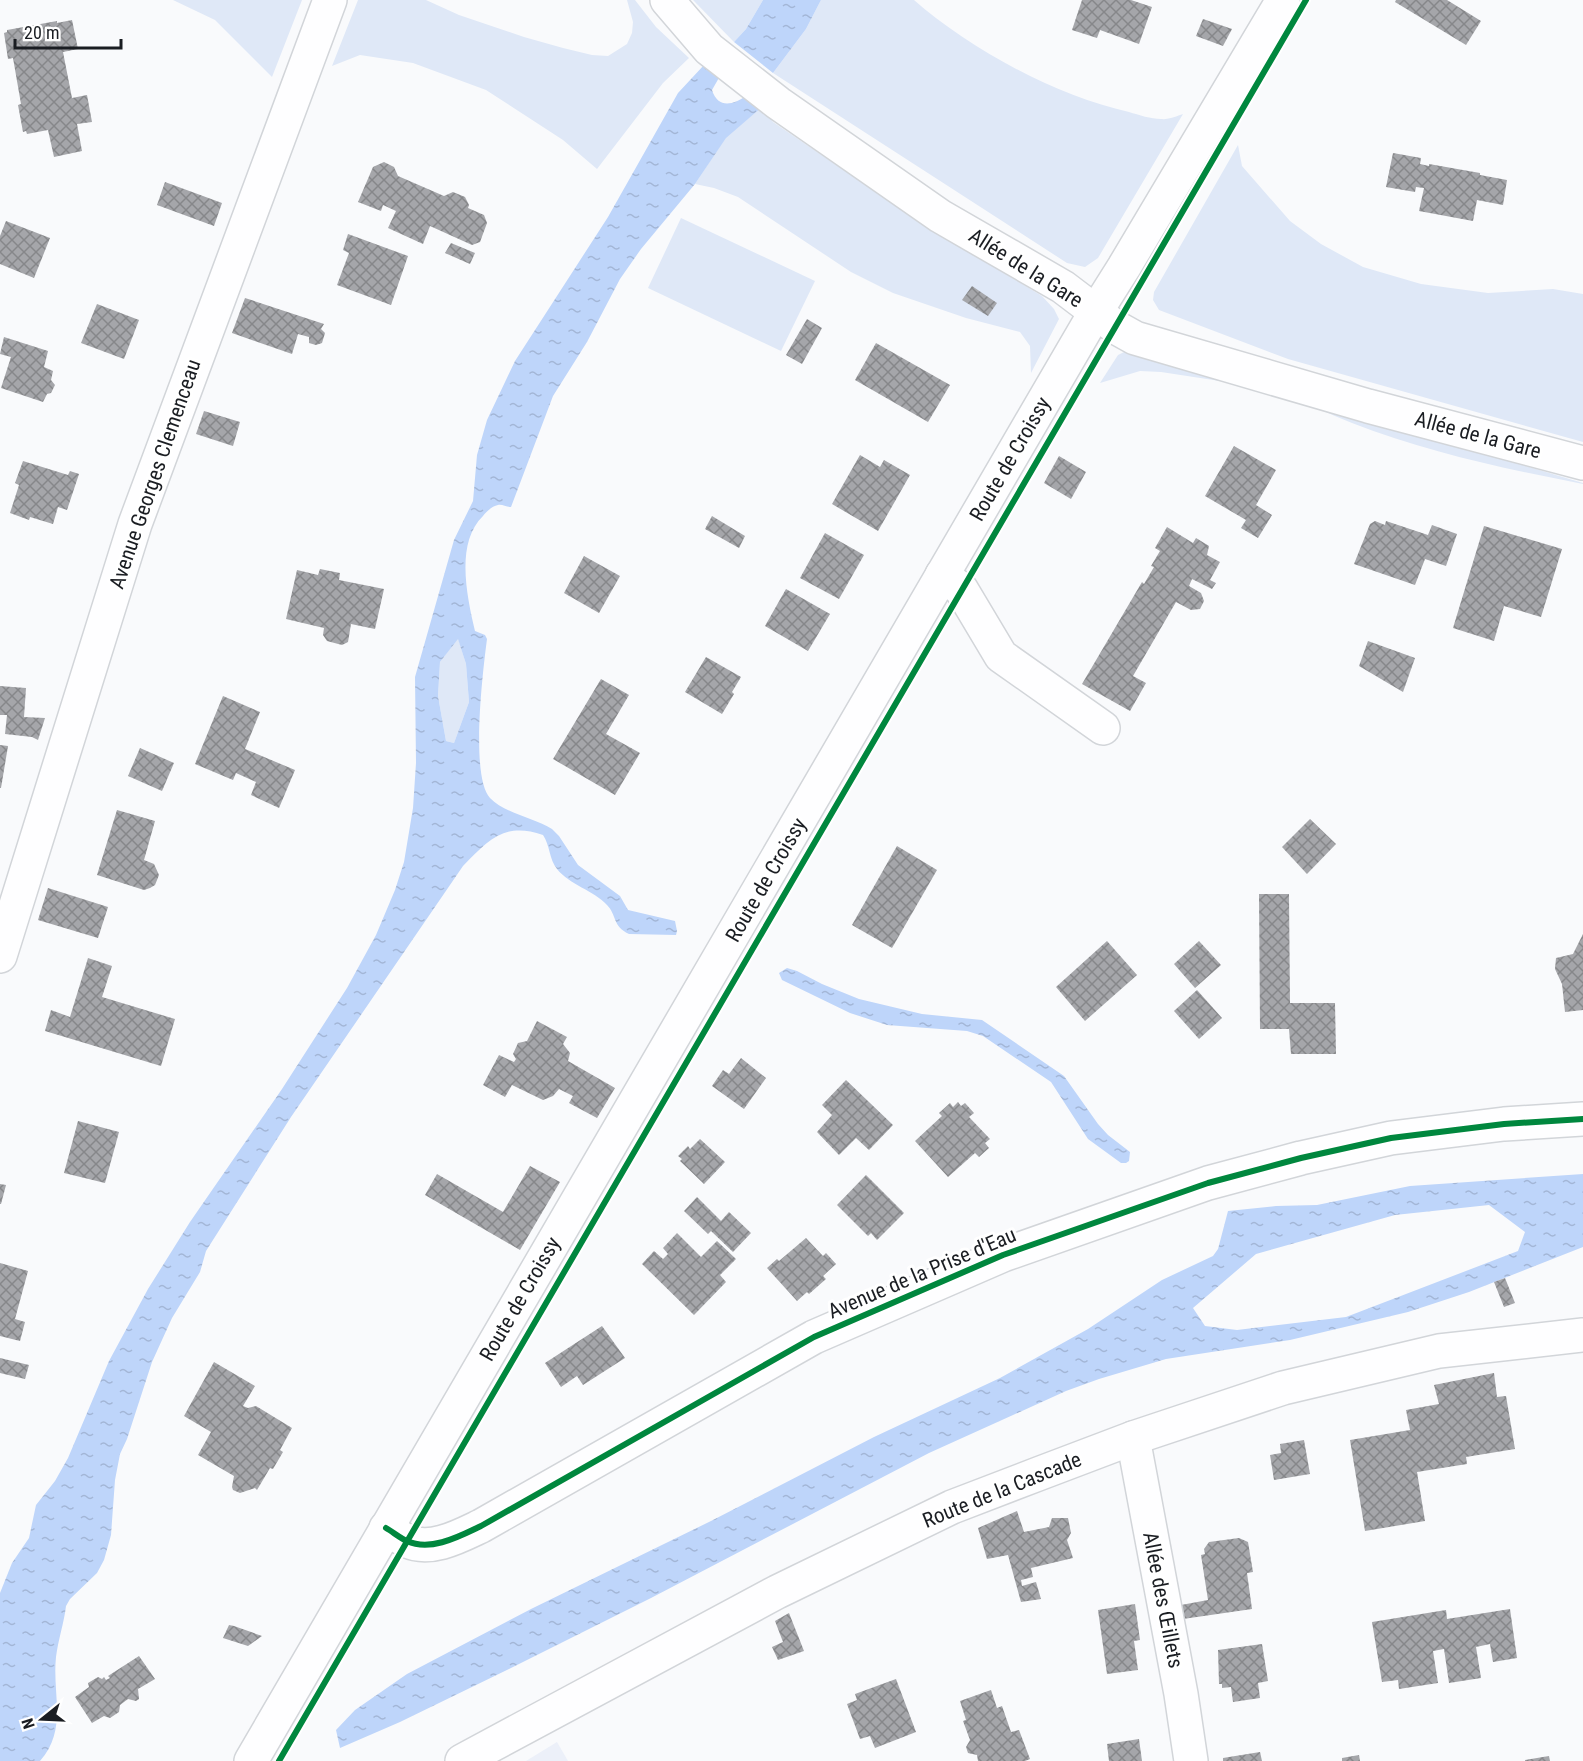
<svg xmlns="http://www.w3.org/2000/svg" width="1583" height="1761" viewBox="0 0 1583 1761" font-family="'Roboto Condensed',sans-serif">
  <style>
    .built { fill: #ecf0f9 }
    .green { fill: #dfe8f7 }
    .water { fill: url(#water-ripples); fill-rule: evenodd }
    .building { fill: url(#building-cross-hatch) }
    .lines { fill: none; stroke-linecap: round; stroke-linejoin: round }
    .minor-casing { stroke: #d2d5d9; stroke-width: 36 }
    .major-casing { stroke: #d2d5d9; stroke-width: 36 }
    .minor { stroke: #fefeff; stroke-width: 33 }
    .major { stroke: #fefeff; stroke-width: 33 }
    .cycleway-casing { stroke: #fff; stroke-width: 10 }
    .cycleway { stroke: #00873e; stroke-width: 6 }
    .labels { text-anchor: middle; stroke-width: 6; stroke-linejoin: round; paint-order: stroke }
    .street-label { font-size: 21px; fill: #1a1d22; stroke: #fff }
  </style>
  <defs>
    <pattern id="water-ripples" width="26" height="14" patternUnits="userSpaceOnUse" patternTransform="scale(1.5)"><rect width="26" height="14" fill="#bed5fa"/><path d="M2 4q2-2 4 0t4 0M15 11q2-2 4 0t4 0" fill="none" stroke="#a3b6d6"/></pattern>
    <pattern id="building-cross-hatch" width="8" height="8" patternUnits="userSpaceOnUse" patternTransform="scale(1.5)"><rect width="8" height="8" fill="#a5a6aa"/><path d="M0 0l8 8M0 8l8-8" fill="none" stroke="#86878a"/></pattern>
  </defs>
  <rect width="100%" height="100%" fill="#f9fafc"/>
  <polygon class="built" points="557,1742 568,1761 526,1761"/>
  <g class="green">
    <polygon points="173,0 302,0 272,77 215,20"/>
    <polygon points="358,0 426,0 459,15 524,37 563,48 592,55 608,56 627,44 632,33 633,22 627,0 635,0 656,27 689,58 663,83 597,169 563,140 486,90 413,63 360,55 332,66"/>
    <polygon points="693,0 763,0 746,29 734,42"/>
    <path d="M821,0H914C970,49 1056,96 1129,112C1139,115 1151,119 1161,119C1168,120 1177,116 1183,114L1098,258L1085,267L1067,263L773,73L806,29Z"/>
    <polygon points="762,107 773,122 926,226 1042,296 1054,309 1059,319 1031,373 1030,346 1020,332 966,318 893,293 851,272 738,197 714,188 695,184 726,137"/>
    <polygon points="1238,145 1242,166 1290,221 1321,244 1363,267 1421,284 1488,293 1553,289 1583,294 1583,442 1288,359 1159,310 1153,300 1154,292"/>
    <polygon points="681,218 815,281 781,351 648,288"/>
    <polygon points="1130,349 1246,385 1161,372 1140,371 1100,383 1118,355"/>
    <path d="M1284,394L1583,483V484C1505,469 1427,452 1352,423C1329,414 1307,403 1284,394Z"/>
    <polygon points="458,638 466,664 469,702 454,743 446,741 438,696 440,662"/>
  </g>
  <g class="water">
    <polygon points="763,0 821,0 806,29 773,73 734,42 746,29"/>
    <path d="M704,65L720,76L712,90C718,109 733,105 746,96L762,107L726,138L695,184L641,249L620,279L587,342L553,396L511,507C506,507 502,504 498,505C492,506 486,512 483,516C455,543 467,597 475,631L485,635L487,639C483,670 470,776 490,798C504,813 534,818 552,829L559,836L578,865L620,896L628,910L675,921L677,931L676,935L629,934C612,926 617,915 607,905C593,890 570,885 557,869C549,859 550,845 543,835C504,821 488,841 463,866L291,1117L206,1251L200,1272L172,1318L152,1362L127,1439L120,1454L115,1480L111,1535L104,1560L97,1573L70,1599L66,1606C64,1623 58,1640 56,1657C52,1695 68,1729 40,1761H0V1593L12,1563L29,1538L36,1505L55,1481L68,1458L109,1361L148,1289L190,1222L282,1089L347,988L376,935L395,890L404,862L413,808L416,763L415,677L454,540L473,501L477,455L487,420L515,361L608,217L678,93ZM458,639L466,664L469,702L454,743L446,741L438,696L440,662Z"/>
    <polygon points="787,968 797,971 822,984 859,999 922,1014 982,1020 1064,1076 1098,1124 1108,1135 1130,1152 1129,1161 1126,1163 1121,1163 1088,1139 1051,1082 983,1036 967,1031 887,1025 850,1013 782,980 779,973"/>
    <path d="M1583,1174V1247L1469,1292L1408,1312L1290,1340L1166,1359L1099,1379L1066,1391L929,1453L651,1598L517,1665L400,1722L340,1748L336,1730L355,1710L407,1674L531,1609L711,1521L874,1437L1000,1378L1088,1329L1162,1280L1213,1256L1218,1249L1228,1211L1276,1206L1317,1205L1410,1186ZM1489,1205L1525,1232L1518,1251L1346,1317L1237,1330L1205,1326L1193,1308L1256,1254L1395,1215Z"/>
  </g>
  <g class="building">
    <polygon points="1082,0 1131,0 1152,7 1139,44 1100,30 1097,38 1072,30"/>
    <polygon points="1396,0 1447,0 1481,21 1466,45 1395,2"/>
    <polygon points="1203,19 1232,29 1223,46 1196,36"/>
    <polygon points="72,20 78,49 63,52 72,98 87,95 92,122 77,124 82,151 54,157 48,130 27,134 26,131 23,132 18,105 21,104 13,58 8,59 4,33 7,32 7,30 57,21 57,23"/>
    <polygon points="1393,153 1421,158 1420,164 1429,166 1429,164 1480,173 1480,175 1507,180 1503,205 1477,200 1473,221 1419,211 1424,188 1416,187 1415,192 1386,187"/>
    <polygon points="384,162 394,167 398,176 444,196 453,192 465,197 469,205 468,208 484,215 487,223 480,242 472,245 430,226 423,244 388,228 396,211 383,205 381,211 358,202 373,167"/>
    <polygon points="165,182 222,203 214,226 157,205"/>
    <polygon points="6,221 50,238 34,278 0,264 0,236"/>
    <polygon points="348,234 408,256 391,305 337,285 349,253 343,250"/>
    <polygon points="451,243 475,253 470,264 445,253"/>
    <polygon points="972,286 997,303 988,316 962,300"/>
    <polygon points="245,298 324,324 321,329 325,333 322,343 316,345 309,343 309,337 298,334 292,354 232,333"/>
    <polygon points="97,304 139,320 124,359 81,343"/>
    <polygon points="807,319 822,328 802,364 786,355"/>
    <polygon points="4,337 48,351 44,367 53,371 51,380 55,385 51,393 47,394 43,402 1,388 11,357 0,354"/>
    <polygon points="876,343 950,385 928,422 855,380"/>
    <polygon points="204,411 240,422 233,446 196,434"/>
    <polygon points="1234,446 1276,470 1256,505 1272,515 1258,538 1241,528 1246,520 1205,496"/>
    <polygon points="860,455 880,467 884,460 910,475 878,531 832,504"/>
    <polygon points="1059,456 1086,472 1071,499 1044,483"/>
    <polygon points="23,461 68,475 70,471 79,474 67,510 58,507 53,524 30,517 29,520 10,513 19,485 15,483"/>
    <polygon points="712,516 745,536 739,548 705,529"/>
    <polygon points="1375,521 1385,525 1386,521 1428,535 1432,525 1457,534 1446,566 1425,559 1415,585 1354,564 1370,524"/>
    <polygon points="1484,526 1562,549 1541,617 1504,606 1494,641 1453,628"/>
    <polygon points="1167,527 1193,543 1196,538 1209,546 1207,555 1220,562 1210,580 1216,583 1212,589 1192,579 1189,586 1201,593 1204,601 1200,609 1191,610 1176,602 1133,676 1146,683 1130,711 1082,684 1142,582 1144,584 1154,567 1151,566 1160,551 1155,548"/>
    <polygon points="825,533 864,555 839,599 800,578"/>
    <polygon points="584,556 620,576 599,613 564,593"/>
    <polygon points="320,569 340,573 339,580 384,589 375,629 351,624 348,642 342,645 327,641 323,635 324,628 286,619 297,570 318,575"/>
    <polygon points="786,589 830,614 808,651 765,626"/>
    <polygon points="1368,641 1415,658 1403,692 1359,666"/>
    <polygon points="706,657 741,677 732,692 734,694 722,714 685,692"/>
    <polygon points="601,679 629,695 606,734 640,753 615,795 553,759"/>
    <polygon points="0,686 26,688 24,717 45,718 38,740 32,737 5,734 7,715 0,715"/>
    <polygon points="223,696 260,712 245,749 295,770 279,808 251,795 256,782 236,773 233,780 195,764"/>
    <polygon points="0,745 8,746 1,788 0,788"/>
    <polygon points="140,748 174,763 162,791 128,776"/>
    <polygon points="117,810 155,821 144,860 154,864 159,875 155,885 150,888 144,890 97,875"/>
    <polygon points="1310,819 1336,844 1307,874 1282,847"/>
    <polygon points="897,846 937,870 892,948 852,925"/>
    <polygon points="48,888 108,907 98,938 38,920"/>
    <polygon points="1259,894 1289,894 1290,1003 1335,1003 1336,1054 1291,1054 1289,1029 1260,1029"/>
    <polygon points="1583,934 1583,1010 1565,1012 1562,984 1555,969 1556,958 1573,954"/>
    <polygon points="1107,941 1137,975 1085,1021 1056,987"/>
    <polygon points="1199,941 1221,965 1195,988 1174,964"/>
    <polygon points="88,958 112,966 102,997 175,1019 161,1066 45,1031 51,1010 70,1017"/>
    <polygon points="1197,990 1222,1018 1199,1039 1174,1011"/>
    <polygon points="537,1021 567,1037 563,1044 570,1053 568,1061 615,1088 597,1118 569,1103 573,1096 559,1089 553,1096 543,1100 512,1085 505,1097 483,1085 499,1055 514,1062 516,1059 513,1054 518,1043 527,1041"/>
    <polygon points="741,1058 766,1078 744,1109 712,1086 723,1070 729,1074"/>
    <polygon points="846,1080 893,1125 869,1150 856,1138 839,1155 817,1132 832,1115 822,1105"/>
    <polygon points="958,1102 961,1106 965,1103 974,1113 969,1117 990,1139 985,1143 989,1148 979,1157 975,1153 948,1177 915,1141 942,1116 939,1113 950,1103 953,1107"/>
    <polygon points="78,1121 119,1132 105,1183 64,1173"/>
    <polygon points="700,1139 725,1162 704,1184 680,1161 682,1159 678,1156 688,1146 690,1149"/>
    <polygon points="530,1166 560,1182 520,1250 425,1195 437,1174 503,1212"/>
    <polygon points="866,1175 904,1213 877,1240 871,1233 868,1236 837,1205"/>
    <polygon points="0,1184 6,1185 1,1204 0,1204"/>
    <polygon points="697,1197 721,1221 729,1212 751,1233 733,1252 711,1231 708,1234 684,1211"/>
    <polygon points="677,1233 701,1257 717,1241 736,1259 720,1275 726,1282 694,1315 642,1264 654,1251 663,1259 668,1254 663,1248"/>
    <polygon points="806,1238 823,1256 826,1253 836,1264 823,1276 826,1279 809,1294 807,1292 797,1301 767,1268 777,1259 779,1261"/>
    <polygon points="0,1263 28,1271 15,1319 25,1322 20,1341 0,1336"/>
    <polygon points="1505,1278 1515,1303 1504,1307 1494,1282"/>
    <polygon points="602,1326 625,1358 583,1385 577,1376 561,1387 545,1363"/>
    <polygon points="0,1358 29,1365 25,1379 0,1373"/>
    <polygon points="214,1362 255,1386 243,1406 248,1408 256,1406 292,1428 280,1450 283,1452 273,1469 270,1468 257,1490 255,1488 240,1493 233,1490 232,1487 234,1476 198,1455 211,1432 184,1416"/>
    <polygon points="1494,1373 1497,1397 1506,1396 1515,1449 1466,1457 1467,1464 1417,1472 1425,1521 1365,1531 1350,1440 1410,1430 1406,1410 1439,1404 1434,1385"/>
    <polygon points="1304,1440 1310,1474 1274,1480 1270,1455 1281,1453 1280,1444"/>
    <polygon points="1017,1511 1024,1532 1049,1527 1052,1518 1068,1518 1071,1533 1067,1540 1073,1558 1031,1568 1033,1577 1021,1580 1022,1586 1036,1582 1041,1599 1021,1602 1008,1555 987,1559 978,1528"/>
    <polygon points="1239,1538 1248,1542 1253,1572 1247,1573 1252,1609 1183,1619 1181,1605 1208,1600 1201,1555 1205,1554 1204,1549 1209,1542"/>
    <polygon points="1135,1604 1140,1640 1134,1641 1138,1670 1107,1674 1098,1610"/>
    <polygon points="1510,1609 1517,1658 1493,1662 1490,1644 1476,1647 1481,1678 1449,1683 1444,1649 1433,1651 1438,1683 1399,1689 1398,1680 1382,1682 1372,1622 1446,1610 1447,1619"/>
    <polygon points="789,1613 804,1651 778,1660 772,1647 783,1642 775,1621"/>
    <polygon points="229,1625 234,1626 262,1636 248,1646 223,1638"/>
    <polygon points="1262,1644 1268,1681 1258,1683 1260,1698 1233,1702 1231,1687 1222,1688 1222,1684 1219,1684 1218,1650"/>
    <polygon points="139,1656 155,1679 138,1689 139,1699 136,1701 128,1699 120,1705 119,1712 110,1718 104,1716 92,1723 75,1697 89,1687 88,1683 98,1677 102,1679 104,1677 106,1680 110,1678 108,1676"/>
    <polygon points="896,1679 916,1732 875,1748 870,1736 860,1739 847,1704 857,1700 855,1694"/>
    <polygon points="991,1690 997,1708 1002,1706 1011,1732 1019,1730 1030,1759 1025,1761 978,1761 977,1755 968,1753 966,1747 970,1740 963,1721 966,1720 960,1701"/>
    <polygon points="1139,1739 1142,1761 1109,1761 1107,1744"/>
    <polygon points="1260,1752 1262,1761 1223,1761 1223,1758"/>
    <polygon points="1359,1755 1360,1761 1342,1761 1342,1758"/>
    <polygon points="1549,1756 1550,1761 1525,1761 1525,1760"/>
  </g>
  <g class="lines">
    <g class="minor-casing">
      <g id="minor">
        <polyline points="667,0 709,49 778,103 940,216 1063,287 1117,328 1135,338 1368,406 1583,463"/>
        <polyline points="942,575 961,589 1001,656 1103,728"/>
        <polyline points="0,956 135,524 330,0"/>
        <polyline points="1133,1438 1181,1694 1191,1761"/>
        <path d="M386,1528C393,1532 400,1538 407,1541C431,1552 460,1536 481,1526L814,1337L1003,1255L1208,1183L1301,1158L1391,1138L1504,1124L1583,1119"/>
        <polyline points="462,1761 777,1592 952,1507 1038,1474 1133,1438 1283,1388 1439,1351 1583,1335"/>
      </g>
    </g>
    <g class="major-casing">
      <polyline id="major" points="251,1761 1095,313 1124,267 1283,0"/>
    </g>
    <use href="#minor" class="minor"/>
    <use href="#major" class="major"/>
    <g class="cycleway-casing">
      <g id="cycleway">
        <path d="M386,1528C393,1532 400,1538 407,1541C431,1552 460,1536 481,1526L814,1337L1003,1255L1208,1183L1301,1158L1391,1138L1504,1124L1583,1119"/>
        <polyline points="279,1761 1306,0"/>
      </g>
    </g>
    <use href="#cycleway" class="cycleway"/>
  </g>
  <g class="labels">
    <g class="street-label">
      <text transform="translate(1026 268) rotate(32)" y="7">Allée de la Gare</text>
      <text transform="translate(1478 435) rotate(15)" y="7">Allée de la Gare</text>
      <text transform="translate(1010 459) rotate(-60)" y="7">Route de Croissy</text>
      <text transform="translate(155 474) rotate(-71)" y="7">Avenue Georges Clemenceau</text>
      <text transform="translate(766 880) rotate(-60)" y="7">Route de Croissy</text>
      <text transform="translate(922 1273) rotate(-23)" y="7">Avenue de la Prise d'Eau</text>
      <text transform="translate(520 1299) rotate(-60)" y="7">Route de Croissy</text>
      <text transform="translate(1002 1490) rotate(-22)" y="7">Route de la Cascade</text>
      <text transform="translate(1163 1600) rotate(79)" y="7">Allée des Œillets</text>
    </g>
  </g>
  <g transform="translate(42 1719) rotate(252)" stroke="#ffffff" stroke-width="4.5" paint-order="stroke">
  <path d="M0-4.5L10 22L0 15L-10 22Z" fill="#1a1d22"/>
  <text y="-9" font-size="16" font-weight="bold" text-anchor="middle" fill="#1a1d22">N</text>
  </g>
  <path d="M15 39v9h106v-9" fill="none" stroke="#1a1d22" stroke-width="3"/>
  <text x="24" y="39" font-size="18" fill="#1a1d22" stroke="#ffffff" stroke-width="4.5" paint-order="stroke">20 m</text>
</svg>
